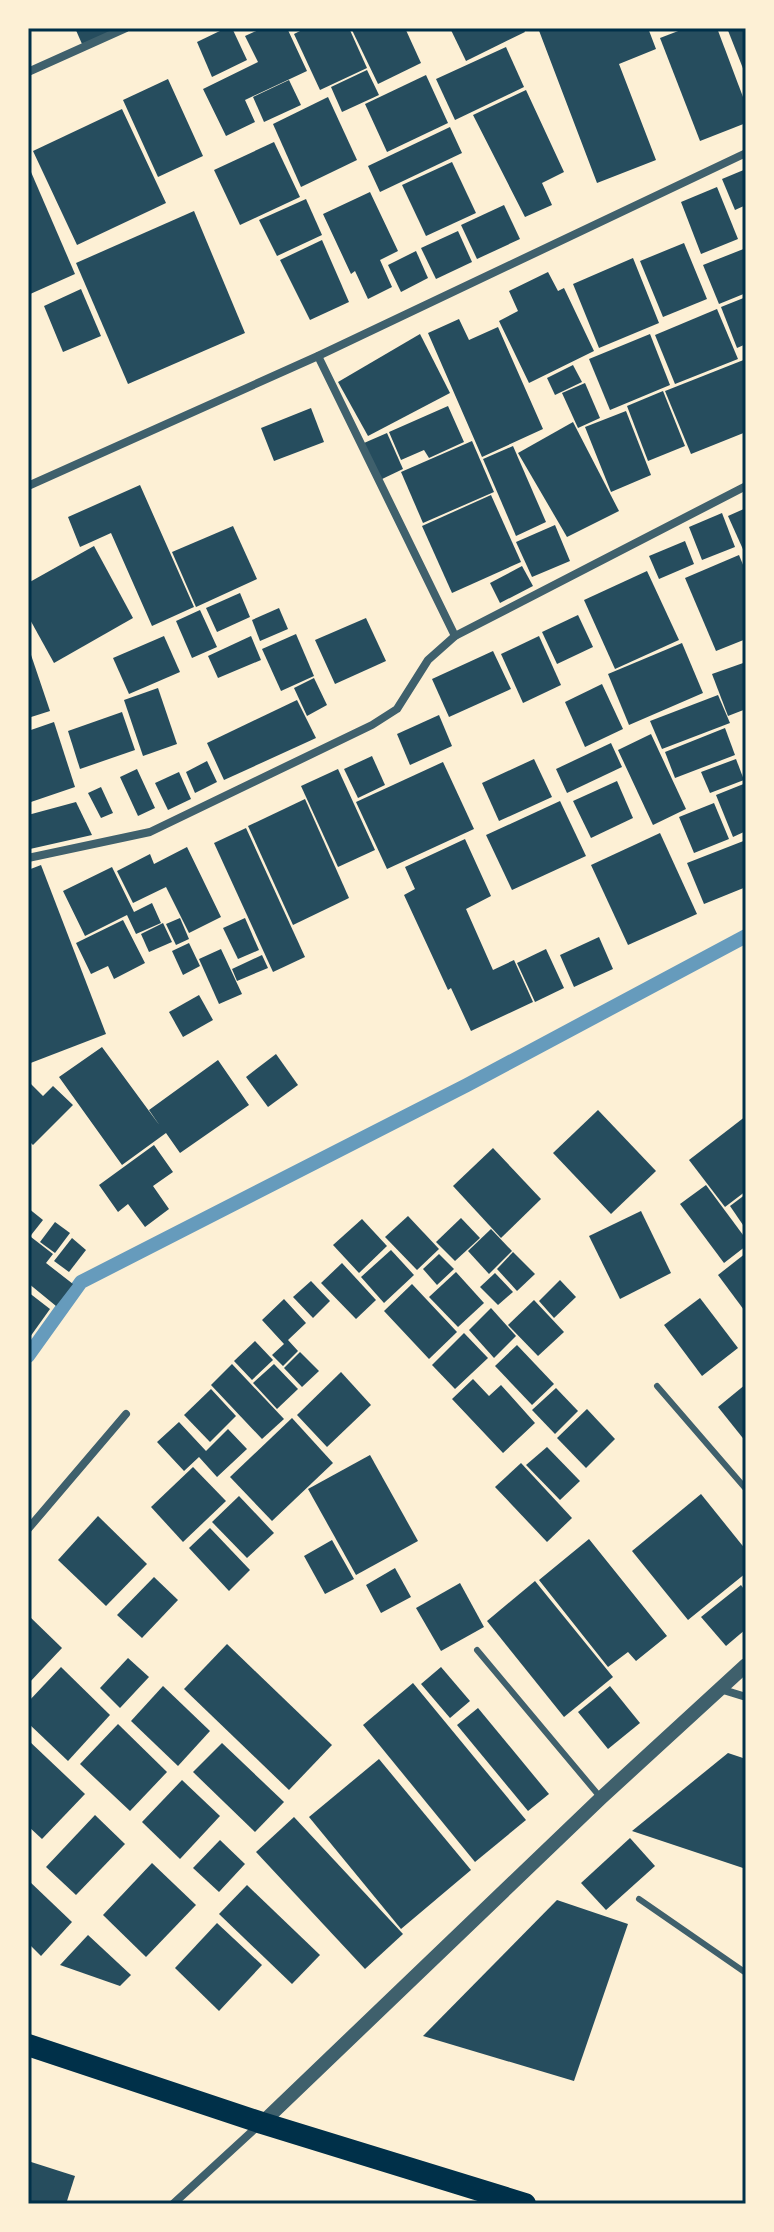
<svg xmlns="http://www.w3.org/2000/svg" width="774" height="2232" viewBox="0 0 774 2232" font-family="Signika,sans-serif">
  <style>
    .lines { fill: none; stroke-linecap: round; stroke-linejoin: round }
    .stream { stroke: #669bbc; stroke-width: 14 }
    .building { fill: #264d5e }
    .service { stroke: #3f606c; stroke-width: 6 }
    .minor { stroke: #3f606c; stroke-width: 8 }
    .tertiary { stroke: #3f606c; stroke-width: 14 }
    .trunk { stroke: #003049; stroke-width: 22 }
    .neatline { fill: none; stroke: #003049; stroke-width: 3 }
  </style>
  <rect width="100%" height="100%" fill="#fdf0d5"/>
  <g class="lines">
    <polyline class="stream" points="28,1356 81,1282 467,1085 746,936"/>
  </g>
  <g class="building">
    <polygon points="75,28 119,28 82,44"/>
    <polygon points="226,28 232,28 247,60 212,77 197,42"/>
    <polygon points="263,28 287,28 307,71 245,100 255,122 226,136 203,89 258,62 245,36"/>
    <polygon points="306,28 349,28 367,68 320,90 294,34"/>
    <polygon points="351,28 405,28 421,63 378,84"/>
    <polygon points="450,28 523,28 525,32 466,61"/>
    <polygon points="538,28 648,28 656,49 619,64 656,160 597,183"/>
    <polygon points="686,28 717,28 746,105 746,123 700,141 660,38"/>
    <polygon points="727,28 746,28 746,76"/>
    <polygon points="506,47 524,87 455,120 436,79"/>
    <polygon points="367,70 379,95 342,112 331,87"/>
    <polygon points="426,75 448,123 387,152 365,104"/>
    <polygon points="168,79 203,156 158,177 123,100"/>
    <polygon points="289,80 301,105 264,122 253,97"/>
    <polygon points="526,90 564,172 542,183 552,205 525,217 473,115"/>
    <polygon points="328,97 357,160 301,187 273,124"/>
    <polygon points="122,109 166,203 77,245 33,151"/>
    <polygon points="450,127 462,153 380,192 368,166"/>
    <polygon points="274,142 300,197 240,225 214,170"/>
    <polygon points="452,162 476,213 426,236 402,185"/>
    <polygon points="28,165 75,274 28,295"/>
    <polygon points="746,169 746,205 735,210 722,179"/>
    <polygon points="717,187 738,239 701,254 681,202"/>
    <polygon points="370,192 398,251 380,260 392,287 368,299 355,271 351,274 323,214"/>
    <polygon points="306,199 322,235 277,256 259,220"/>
    <polygon points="504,205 520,239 477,259 461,225"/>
    <polygon points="194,211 245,333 128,384 76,263"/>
    <polygon points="458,231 472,262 436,279 421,248"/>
    <polygon points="322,240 349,302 310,320 280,260"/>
    <polygon points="684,243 707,299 663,317 640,261"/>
    <polygon points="746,248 746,293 719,304 703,265"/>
    <polygon points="416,251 428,278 401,292 388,265"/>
    <polygon points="633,258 659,323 599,348 573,284"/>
    <polygon points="548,272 558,291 564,288 594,351 529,383 499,321 518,311 509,291"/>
    <polygon points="81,289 101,336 63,352 44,306"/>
    <polygon points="746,297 746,344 737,348 721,307"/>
    <polygon points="717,309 738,359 675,384 655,335"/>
    <polygon points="459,319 469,340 498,327 543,429 482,457 428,333"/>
    <polygon points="420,334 450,393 368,436 338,382"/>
    <polygon points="650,334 670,385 610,410 589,359"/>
    <polygon points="746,359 746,432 691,454 665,391"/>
    <polygon points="573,365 582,382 555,395 547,378"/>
    <polygon points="585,383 600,418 578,428 562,393"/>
    <polygon points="663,391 685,446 648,461 627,406"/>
    <polygon points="448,406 464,442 429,458 424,450 401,460 389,432"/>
    <polygon points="311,408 324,442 274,461 261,428"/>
    <polygon points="626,411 651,475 611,492 585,427"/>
    <polygon points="573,422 619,511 567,537 518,453"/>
    <polygon points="387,433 403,469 380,480 364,443"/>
    <polygon points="472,441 494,492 423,523 401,472"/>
    <polygon points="513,446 546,522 516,536 483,459"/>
    <polygon points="140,485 194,607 152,626 111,533 80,547 68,517"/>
    <polygon points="491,495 521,562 452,593 422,526"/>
    <polygon points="746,508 746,556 728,516"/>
    <polygon points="722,513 735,547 702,560 689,527"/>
    <polygon points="555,525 570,561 532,577 516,542"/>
    <polygon points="233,526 257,579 196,607 172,552"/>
    <polygon points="685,541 694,564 659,579 649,556"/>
    <polygon points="94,546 133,618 54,663 28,616 28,583"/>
    <polygon points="739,555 746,572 746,639 716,651 685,578"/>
    <polygon points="522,566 533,586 500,603 490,583"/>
    <polygon points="647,571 679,640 615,669 584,600"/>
    <polygon points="240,593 250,617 217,632 206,608"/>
    <polygon points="279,608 288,629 260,641 252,620"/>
    <polygon points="200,610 217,647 192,658 176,621"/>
    <polygon points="578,615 593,647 557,664 542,632"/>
    <polygon points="366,618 386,661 335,684 315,640"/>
    <polygon points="296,634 314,676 281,691 262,649"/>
    <polygon points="164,636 180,672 129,694 113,658"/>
    <polygon points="251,636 261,660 218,678 208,656"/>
    <polygon points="539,636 561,685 523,703 501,654"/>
    <polygon points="682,643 703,693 629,725 608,674"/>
    <polygon points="28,646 50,711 28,718"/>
    <polygon points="493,651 511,689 449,717 432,679"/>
    <polygon points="746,662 746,709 728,716 712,674"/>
    <polygon points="314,678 327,705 307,716 294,688"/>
    <polygon points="602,684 623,729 585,747 565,702"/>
    <polygon points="158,688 177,744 143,756 124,700"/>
    <polygon points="718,695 730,723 662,749 650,721"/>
    <polygon points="297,700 316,738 224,780 207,743"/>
    <polygon points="122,712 135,750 80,769 68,731"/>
    <polygon points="439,715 452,746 410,765 397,734"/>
    <polygon points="54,722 75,787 28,803 28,731"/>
    <polygon points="725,728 735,755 675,778 665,752"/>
    <polygon points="651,734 686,809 653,825 618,750"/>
    <polygon points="611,743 622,767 567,793 556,769"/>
    <polygon points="372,756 385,785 358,798 344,769"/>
    <polygon points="534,759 552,797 499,821 482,783"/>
    <polygon points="736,759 744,780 710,793 701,772"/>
    <polygon points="207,761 217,782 195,793 186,772"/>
    <polygon points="443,762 474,829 387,869 356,802"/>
    <polygon points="137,769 155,808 138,816 120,777"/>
    <polygon points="338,769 375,850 338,867 301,786"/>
    <polygon points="179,772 191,799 168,810 155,783"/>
    <polygon points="617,781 633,818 591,838 573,801"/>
    <polygon points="746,783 746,831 733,837 716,795"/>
    <polygon points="101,787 113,813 101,818 88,793"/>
    <polygon points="305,799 349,898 293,925 248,826"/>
    <polygon points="560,801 586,856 512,890 486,835"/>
    <polygon points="76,802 92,835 30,849 28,815"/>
    <polygon points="714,803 729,839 694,853 679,817"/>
    <polygon points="246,828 305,957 273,972 214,843"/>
    <polygon points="660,833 697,914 628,945 591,865"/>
    <polygon points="465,839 491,896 466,909 493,970 514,960 533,1002 471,1031 451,988 448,990 404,895 415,889 405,867"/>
    <polygon points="746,840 746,887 704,904 687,863"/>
    <polygon points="187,847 221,917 189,933 166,887 133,903 117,871 150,854 154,864"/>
    <polygon points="41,865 106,1034 28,1064 28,870"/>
    <polygon points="112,867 134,912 152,903 161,923 136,934 127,915 85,936 63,891"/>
    <polygon points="180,918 189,939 176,945 166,924"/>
    <polygon points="245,918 259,950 238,959 223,928"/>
    <polygon points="123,920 145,963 114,979 108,966 91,974 76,943"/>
    <polygon points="163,923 172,942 149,952 141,934"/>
    <polygon points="599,937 613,969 574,987 560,955"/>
    <polygon points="189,943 200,966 183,975 172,951"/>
    <polygon points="221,949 242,994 219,1004 199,959"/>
    <polygon points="546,949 564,988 535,1002 517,963"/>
    <polygon points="262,955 268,968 237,981 232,969"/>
    <polygon points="199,995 213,1020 183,1037 169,1012"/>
    <polygon points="102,1047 160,1126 149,1110 218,1060 249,1105 180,1153 166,1133 122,1165 59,1077"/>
    <polygon points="276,1054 298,1085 268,1107 246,1077"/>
    <polygon points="28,1081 43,1096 53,1086 73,1105 33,1145 28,1140"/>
    <polygon points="598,1110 656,1171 611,1214 553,1153"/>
    <polygon points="746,1116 746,1191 725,1207 689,1160"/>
    <polygon points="154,1145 173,1172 153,1186 169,1209 145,1227 128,1204 118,1212 99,1185"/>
    <polygon points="493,1148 541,1199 501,1238 453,1186"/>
    <polygon points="706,1185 746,1239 746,1246 724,1263 680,1204"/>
    <polygon points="746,1194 746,1222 743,1225 730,1206"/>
    <polygon points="28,1208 43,1220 28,1239"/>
    <polygon points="641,1211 671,1273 620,1299 589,1236"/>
    <polygon points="408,1216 439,1249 417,1270 385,1237"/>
    <polygon points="461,1218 480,1238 455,1261 436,1242"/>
    <polygon points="362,1219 387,1246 359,1273 333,1245"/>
    <polygon points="55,1222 70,1233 55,1253 40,1242"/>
    <polygon points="491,1229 512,1251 489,1274 468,1251"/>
    <polygon points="31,1237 53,1254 46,1263 73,1284 56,1306 28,1283 28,1241"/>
    <polygon points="72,1238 86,1250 69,1272 54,1261"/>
    <polygon points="391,1250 414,1275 384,1303 361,1277"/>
    <polygon points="513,1252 535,1274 517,1291 497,1269"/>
    <polygon points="746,1253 746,1308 744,1310 718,1275"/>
    <polygon points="439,1254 454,1269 437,1285 423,1269"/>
    <polygon points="342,1263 376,1300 356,1319 321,1283"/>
    <polygon points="456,1272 484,1303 458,1327 429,1297"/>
    <polygon points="495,1273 513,1292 498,1305 480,1287"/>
    <polygon points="560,1280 576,1297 554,1318 539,1301"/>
    <polygon points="311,1281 330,1301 313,1318 293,1297"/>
    <polygon points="412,1284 457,1332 429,1359 384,1311"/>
    <polygon points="28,1292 50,1309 30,1337 28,1335"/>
    <polygon points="700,1298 738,1348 702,1376 664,1325"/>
    <polygon points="284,1299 306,1323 288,1340 298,1351 283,1366 272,1355 284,1344 262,1320"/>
    <polygon points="534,1300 564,1332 538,1356 508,1325"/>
    <polygon points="491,1308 516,1336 494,1358 469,1330"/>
    <polygon points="464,1333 488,1358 455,1389 432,1365"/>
    <polygon points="255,1341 273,1360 252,1380 234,1361"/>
    <polygon points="517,1345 554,1384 532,1405 495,1366"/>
    <polygon points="300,1352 319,1371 302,1387 284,1368"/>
    <polygon points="232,1364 284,1419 262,1439 211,1385"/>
    <polygon points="274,1364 298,1389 277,1409 253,1383"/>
    <polygon points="341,1372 371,1405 327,1447 297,1415"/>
    <polygon points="473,1379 489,1396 501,1385 535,1423 503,1453 452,1399"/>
    <polygon points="746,1384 746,1442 718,1407"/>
    <polygon points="556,1388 578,1411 555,1434 532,1410"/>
    <polygon points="211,1389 236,1416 210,1442 184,1415"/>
    <polygon points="587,1409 615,1439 586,1468 557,1438"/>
    <polygon points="292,1418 333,1463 272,1521 230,1477"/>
    <polygon points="179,1422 206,1451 228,1429 247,1449 217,1477 199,1457 184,1471 157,1442"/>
    <polygon points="547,1447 580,1481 560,1500 526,1465"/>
    <polygon points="370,1455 418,1541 356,1575 308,1489"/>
    <polygon points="521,1463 572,1518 547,1542 495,1487"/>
    <polygon points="193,1467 226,1501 183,1542 151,1507"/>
    <polygon points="701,1494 746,1550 746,1573 688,1620 632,1551"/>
    <polygon points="239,1496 274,1533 247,1558 212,1522"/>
    <polygon points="98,1516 147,1564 106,1606 58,1560"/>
    <polygon points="210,1528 250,1570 229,1591 189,1548"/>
    <polygon points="589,1539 667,1636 636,1661 628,1652 608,1667 539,1580"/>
    <polygon points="332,1540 354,1579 325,1594 304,1556"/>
    <polygon points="395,1568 411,1597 381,1613 366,1585"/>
    <polygon points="154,1577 178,1600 142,1638 117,1615"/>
    <polygon points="535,1581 613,1677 564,1717 487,1621"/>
    <polygon points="460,1583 484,1627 441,1651 416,1608"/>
    <polygon points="741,1585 746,1592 746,1629 726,1646 701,1617"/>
    <polygon points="28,1615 62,1648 28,1684"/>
    <polygon points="227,1644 332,1745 289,1790 184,1689"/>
    <polygon points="128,1658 149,1677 120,1708 100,1688"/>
    <polygon points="61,1667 110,1715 68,1761 28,1723 28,1702"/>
    <polygon points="441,1667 470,1701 450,1718 421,1684"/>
    <polygon points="413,1683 526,1820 475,1862 363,1725"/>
    <polygon points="163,1686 210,1731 178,1766 131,1721"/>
    <polygon points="610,1686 640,1723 608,1749 578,1712"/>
    <polygon points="478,1708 549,1794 528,1811 457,1725"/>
    <polygon points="118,1724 167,1772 130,1811 80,1764"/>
    <polygon points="28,1740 85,1794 42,1839 28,1826"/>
    <polygon points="222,1743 284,1802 255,1832 193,1772"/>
    <polygon points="728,1753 746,1759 746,1869 632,1831"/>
    <polygon points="379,1759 471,1870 401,1929 309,1817"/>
    <polygon points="182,1780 220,1816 180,1859 142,1822"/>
    <polygon points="95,1815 125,1844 76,1895 46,1867"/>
    <polygon points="294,1817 403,1934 365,1969 256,1852"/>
    <polygon points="630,1838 655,1866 606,1910 581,1883"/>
    <polygon points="220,1840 245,1864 219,1892 193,1868"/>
    <polygon points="152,1863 196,1905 146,1957 103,1915"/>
    <polygon points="28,1880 72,1922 41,1956 28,1943"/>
    <polygon points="247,1885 320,1955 292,1984 219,1914"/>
    <polygon points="557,1900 628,1924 574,2081 423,2036"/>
    <polygon points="217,1923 262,1965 219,2011 175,1968"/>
    <polygon points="88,1935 131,1975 120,1986 60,1965"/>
    <polygon points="28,2161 75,2176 66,2204 28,2204"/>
  </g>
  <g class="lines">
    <g class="service">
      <polyline points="657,1386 746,1489"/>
      <polyline points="477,1650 601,1798"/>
      <polyline points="639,1899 746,1973"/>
    </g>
    <g class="minor">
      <polyline points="28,72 126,28"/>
      <polyline points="318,356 455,636"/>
      <polyline points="28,486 318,356 746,153"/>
      <polyline points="28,858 150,832 372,725 397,709 428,660 455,636 746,486"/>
      <polyline points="28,1529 126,1414"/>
      <polyline points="720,1689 746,1697"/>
      <polyline points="173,2204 258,2126"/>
    </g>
    <polyline class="tertiary" points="262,2123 601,1798 746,1665"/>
    <polyline class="trunk" points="28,2045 262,2123 525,2204"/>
  </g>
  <rect width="774" height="2232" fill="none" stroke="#fdf0d5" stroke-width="60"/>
  <rect x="30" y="30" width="714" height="2172" class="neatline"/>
</svg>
